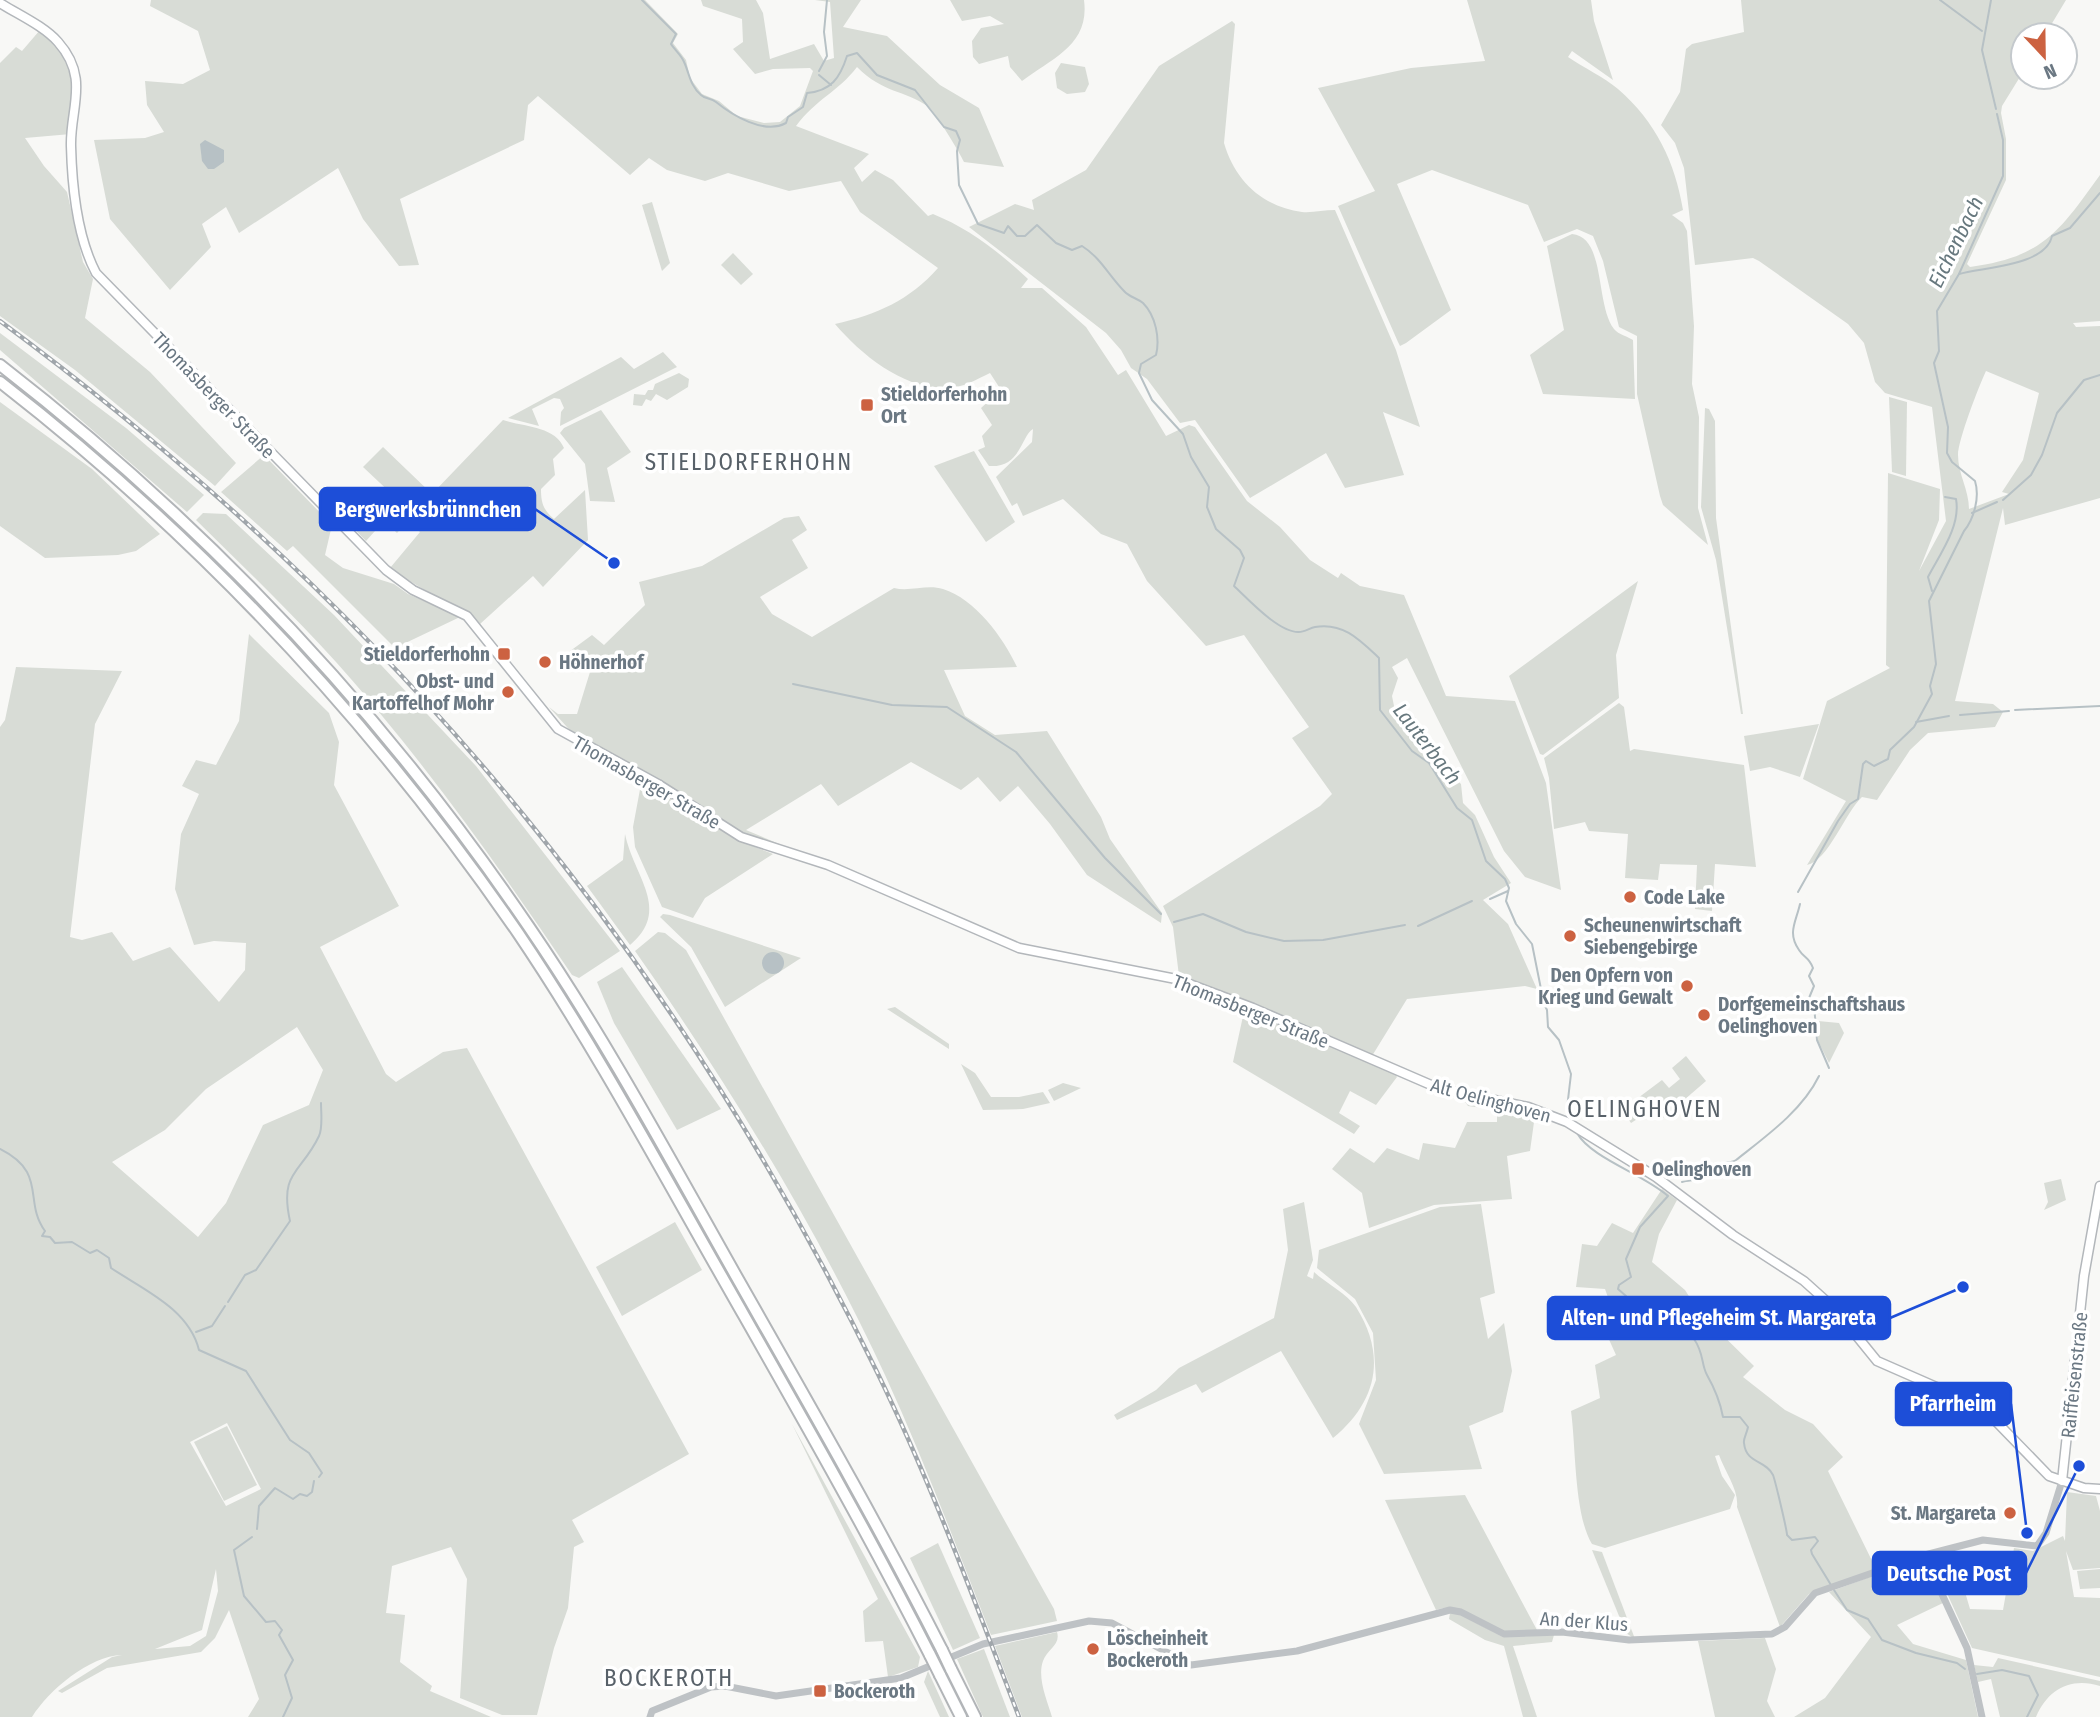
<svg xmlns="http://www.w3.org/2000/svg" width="2100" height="1717" viewBox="0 0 2100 1717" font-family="'Fira Sans Condensed',sans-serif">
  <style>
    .green { fill: #d8dcd6; fill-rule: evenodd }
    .water { fill: #b7c1c5 }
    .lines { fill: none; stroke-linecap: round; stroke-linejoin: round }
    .stream { stroke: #b7c1c5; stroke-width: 2 }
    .secondary-casing { stroke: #b3b7bb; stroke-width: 11 }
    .motorway-casing { stroke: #b2b5b8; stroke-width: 14 }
    .tertiary { stroke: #bec2c5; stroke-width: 7 }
    .secondary { stroke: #fff; stroke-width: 8 }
    .motorway { stroke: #fff; stroke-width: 10 }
    .rail-casing { stroke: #a0a6ab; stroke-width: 4.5 }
    .rail { stroke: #fff; stroke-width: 2; stroke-dasharray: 5; stroke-linecap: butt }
    .motorway-bridge-casing { stroke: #b2b5b8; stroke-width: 14; stroke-linecap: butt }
    .motorway-bridge { stroke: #fff; stroke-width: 10 }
    .poi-dot { fill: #cc6241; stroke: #fff; stroke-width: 2.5 }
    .labels { text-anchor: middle; stroke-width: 7; stroke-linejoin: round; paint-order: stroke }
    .poi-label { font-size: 19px; font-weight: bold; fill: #6b7883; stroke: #fff; text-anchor: start }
    .street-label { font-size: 19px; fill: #6b7883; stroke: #fff }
    .water-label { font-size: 21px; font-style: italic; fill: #67787e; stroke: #fff }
    .quarter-label { font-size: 23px; letter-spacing: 2px; fill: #586169; stroke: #fff }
    .leader { fill: none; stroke: #1d4ed8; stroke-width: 2.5 }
    .callout-dot { fill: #1d4ed8; stroke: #fff; stroke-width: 2.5 }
    .callout { fill: #1d4ed8; stroke: #1d4ed8; stroke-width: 2.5 }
    .callout-label { font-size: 21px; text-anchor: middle; font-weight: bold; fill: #fff }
  </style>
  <rect width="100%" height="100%" fill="#f8f8f6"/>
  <g class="green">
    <path d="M151,0H645L678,34L673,43L686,60L690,78L702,94L719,101L737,116L764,123L780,122L800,106L813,71L810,68L773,69L755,74L733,49L743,42L742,19L703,6L701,0H756L763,13L770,59L814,44L824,61L834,58L830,2L815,0H861L843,27L887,36L940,85L979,108L1004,167L964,162C960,153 935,112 929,107C903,89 884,94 857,67C838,92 816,99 796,126L869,154L854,168L862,182L875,170L893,180L928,216L933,214C970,229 999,252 1028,279L1021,288H1042L1086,327L1118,375L1126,370L1166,436L1189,425L1195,427L1247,501L1280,527L1310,560L1338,578L1341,573L1360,586L1404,595L1446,696L1515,701L1546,783L1561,890L1525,877L1504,851L1407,658L1392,667L1398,678L1392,696L1395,711L1415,717L1436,760L1461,784L1463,803L1475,815L1494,857L1511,883L1483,900L1508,924L1537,989L1525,986L1407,999L1372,1056L1179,976L1173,927L1163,906L1320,806L1332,794L1292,738L1309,727L1244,635L1206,646L1147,581L1127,544L1101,534L1063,499L1023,516L1017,503L1012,506L996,477L1032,442L1033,429C1021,436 1021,468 989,466L978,450L985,447L982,436L992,425L981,408L1001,390L990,373C981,377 970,384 960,386C913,397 864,358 835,324C876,315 910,300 938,268L860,212L841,181L789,191L728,173L705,181L667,170L649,158L630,175L538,96L528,105L524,140L400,199L419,265L399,266L363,219L338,168L239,233L226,207L202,224L211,247L170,290L110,219L94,140L145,138L164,132L147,105L145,81L183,84L210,70L198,31L150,6Z"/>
    <path d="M950,0H1084C1090,45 1052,58 1022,81L1010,67L1008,56L979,64L973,57L972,41L981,28L1004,24L990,16L962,21Z"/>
    <path d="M1467,0H1591L1594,21L1613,80L1572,51L1568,57C1584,68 1604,77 1618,89C1656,122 1675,162 1683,210L1672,215L1683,223L1687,231L1694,326L1692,384L1699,417L1698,508L1708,545L1663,505L1660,496L1637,394V336L1619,327L1603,261L1593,236L1577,229L1544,242L1528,205L1432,170L1397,184L1451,310L1406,343L1400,346L1398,342L1338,206L1375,191L1318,88L1411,68L1485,61Z"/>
    <path d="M1741,0H2066L2045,35H2023V72L2002,106L2001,113L2006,139V180L1967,264L1970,267C2043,257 2059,232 2100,175V321L2073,323L2076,327L2100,326V498L2005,525L2003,508L1955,701L1993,704L2003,712L1995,727L1928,733L1910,750L1877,800L1862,797C1845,813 1828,861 1807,865L1846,801L1803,779L1827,701L1890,668L1886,665L1888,473L1940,489L1939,520L1919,571L1946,521L1932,407L1885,393L1875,382L1864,343L1848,324L1759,261L1753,258L1695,265L1684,168L1675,143L1661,125L1680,92L1686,49L1692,44L1744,32ZM1986,371L2039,393L2023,460L2002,492L2009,494L1969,509C1969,490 1958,474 1958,455C1958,440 1979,386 1986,371Z"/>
    <path d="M1232,21L1235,24L1224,143C1235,181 1263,207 1302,212C1312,213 1324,210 1335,210L1396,350L1420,427L1383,412L1404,475L1345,488L1326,453L1250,498L1195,420L1180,423L1147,379L1131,368L1121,350L1106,333L969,227L1015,204L1034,210L1032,200L1086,170L1159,66Z"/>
    <path d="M40,30C78,63 73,87 71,134L25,138L44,166L67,192L83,262L93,279L85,318L150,372L236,463L215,486L75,370L0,316V63L16,47L22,51Z"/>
    <polygon points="1061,63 1085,67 1089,84 1085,92 1067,94 1057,88 1055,73"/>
    <polygon points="652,202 670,263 662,271 642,205"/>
    <path d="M1572,234C1606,237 1595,304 1614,329C1619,335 1627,336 1633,340L1635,399L1543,394L1530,355L1564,330L1547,246Z"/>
    <polygon points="733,253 753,274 741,285 721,265"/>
    <polygon points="0,333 126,428 204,495 187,512 0,350"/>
    <polygon points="663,352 677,367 560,426 561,412 564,408 560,399 554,398 532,409 539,426 508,418 621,357 634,369"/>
    <polygon points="679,373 689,379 688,387 667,400 656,394 651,401 646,399 642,406 633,405 634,394 645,395 648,390 653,390 655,384"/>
    <polygon points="1889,397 1907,402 1906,476 1892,472"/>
    <polygon points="0,402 92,469 160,534 136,551 118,555 45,558 0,526"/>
    <polygon points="1705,408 1709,409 1715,421 1716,518 1743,714 1741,714 1716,560 1701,507"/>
    <polygon points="601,410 631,452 607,468 615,502 590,501 585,464 560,433 564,428"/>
    <path d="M503,420C524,427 555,426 564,448L553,459L555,475L541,489C541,502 543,510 554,519L585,490L588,540L543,587L533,576L480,624C451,602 419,589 390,568L420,532L408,521L397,533L384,521L366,541L345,519L354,508L350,505L364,490L386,510L396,498L363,467L383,447L432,494Z"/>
    <polygon points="974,451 1015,522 986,542 934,466"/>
    <polygon points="264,455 332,525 325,555 343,568 394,584 408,594 460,617 395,648 293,546 287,551 221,492"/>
    <path d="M203,513L226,514L334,615L476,766L620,951L579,978L572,975C512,886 451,799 383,717C326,646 260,583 196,520Z"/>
    <path d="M799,516L807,530L792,540L808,568L760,597L772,614L812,637L894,588C910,592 927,584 943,589C975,599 1003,637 1017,667L944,670L965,716L995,735L1047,731L1101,817L1110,839L1162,913L1161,923L1087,875L1050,824L1018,786L1000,802L978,777L961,790L911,762L838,806L821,784L746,830L784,846V850L752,839L575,736L549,707L558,714H577L590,672L565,662L562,657L592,635L604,645L645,605L639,582L702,566L784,518Z"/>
    <polygon points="1638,581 1616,655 1619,698 1543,755 1540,754 1509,676"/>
    <path d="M249,634L329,713L339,742L334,785L399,906L320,947L386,1074L396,1082L443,1052L467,1048L689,1454L572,1520L584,1542L574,1547L568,1608L554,1648L537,1715H502L460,1698L467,1579L451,1547L392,1566L386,1613L405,1615L400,1662L432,1686L430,1691L491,1717H248L259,1699L229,1610L215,1638L201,1652L107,1668L62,1693L58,1691L112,1657L122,1655C89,1656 49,1690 32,1717H0V727L5,720L16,667L122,671L95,724L70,937L82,940L112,932L133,961L170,947L219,1002L245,970L246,943L214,941L194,945L175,889L181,834L199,794L182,786L196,760L216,765L239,721ZM297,1027L323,1070L309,1105L263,1125L226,1203L198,1237L112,1162L165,1130L206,1089ZM227,1423L261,1489L226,1506L190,1442ZM216,1569L218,1591L206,1636L190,1646L155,1649L202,1630Z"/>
    <polygon points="1619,703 1624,707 1630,751 1634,749 1744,765 1756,867 1715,864 1712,911 1695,909 1697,865 1660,864 1658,880 1625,878 1628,834 1589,831 1585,822 1554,829 1549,778 1544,758"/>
    <polygon points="1819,724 1800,777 1770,767 1750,771 1744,736"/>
    <polygon points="646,781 747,844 773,854 705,898 693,918 662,907 635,847 633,827 641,784"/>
    <path d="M625,834C634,877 672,910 630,945L587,886L623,860Z"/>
    <polygon points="663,914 670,915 801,958 725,1007 691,947 660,917"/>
    <path d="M658,932L665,933L686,950L1054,1609L1057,1621L991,1635C957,1548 924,1460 885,1375C816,1226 729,1085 635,951Z"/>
    <polygon points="622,967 721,1109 677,1130 614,1023 597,982"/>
    <polygon points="895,1007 949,1044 949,1049 887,1009"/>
    <polygon points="1245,1007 1395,1073 1397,1077 1376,1105 1350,1091 1339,1113 1360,1126 1354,1134 1233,1062"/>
    <polygon points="1818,1021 1839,1023 1844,1033 1829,1063 1818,1041"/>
    <polygon points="1686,1056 1706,1081 1662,1119 1653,1109 1631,1123 1622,1110 1662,1080 1669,1088 1680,1079 1672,1068"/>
    <polygon points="961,1064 975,1073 991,1097 1019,1097 1043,1092 1050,1103 1023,1109 983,1110"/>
    <polygon points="1063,1083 1081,1088 1054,1101 1048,1090"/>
    <polygon points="1463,1099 1535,1115 1530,1151 1507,1156 1512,1199 1434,1205 1369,1228 1362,1193 1332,1169 1350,1148 1374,1163 1387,1148 1419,1160 1423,1143 1455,1148 1467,1122 1497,1122 1497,1110 1468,1106"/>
    <polygon points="2061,1179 2066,1200 2044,1210 2048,1202 2044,1183"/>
    <path d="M1662,1189L1677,1200L1659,1234L1652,1262L1685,1290L1699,1312L1754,1366L1743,1377L1785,1410L1813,1424L1843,1457L1828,1471L1877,1571L1809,1594L1780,1627L1737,1507C1739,1490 1725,1472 1719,1455L1715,1456L1722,1476L1735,1495L1730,1509L1605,1548L1592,1544C1574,1515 1576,1447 1571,1411L1600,1398L1595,1365L1616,1355L1602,1324L1615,1317L1605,1289L1576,1287L1582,1244L1597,1246L1612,1223L1633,1233Z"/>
    <path d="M1304,1202L1313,1260L1307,1276L1313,1279L1314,1272C1326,1283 1347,1294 1356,1307C1387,1356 1377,1402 1333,1438L1281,1351L1202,1393L1196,1384L1117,1420L1114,1415L1156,1390L1179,1368L1274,1318L1288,1250L1283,1209Z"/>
    <polygon points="1481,1204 1495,1293 1480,1298 1488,1339 1504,1323 1512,1371 1503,1412 1469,1426 1482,1469 1384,1474 1359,1424 1376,1380 1373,1333 1355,1299 1317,1268 1319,1250 1440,1207"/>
    <polygon points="675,1222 702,1270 622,1316 596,1267"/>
    <polygon points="792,1424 920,1657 918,1667 888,1677 883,1641 865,1642 863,1611 878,1599"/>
    <polygon points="227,1426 257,1485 224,1501 194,1442"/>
    <polygon points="2067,1492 2096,1496 2100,1511 2100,1568 2073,1570 2066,1551 2074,1597 2100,1598 2100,1677 1972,1648 1934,1565 1955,1558 1970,1609 2003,1610 2014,1548 2033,1551 2063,1536 2065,1541"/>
    <path d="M1465,1495L1537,1630C1527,1630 1513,1634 1503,1632C1477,1625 1465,1601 1436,1610L1385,1500Z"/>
    <polygon points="938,1543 980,1638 953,1650 910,1558"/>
    <polygon points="1592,1550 1602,1552 1635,1639 1626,1633"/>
    <polygon points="1919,1559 1924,1561 1943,1603 1897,1625 1913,1644 1966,1660 1978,1717 1794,1717 1825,1698 1871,1637 1829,1592"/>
    <polygon points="2100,1569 2100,1588 2080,1589 2077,1571"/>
    <polygon points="1450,1613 1459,1614 1503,1637 1554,1635 1552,1642 1513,1646 1537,1717 1523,1717 1504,1646 1485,1640 1449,1619"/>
    <path d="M1057,1632C1061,1645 1047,1649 1043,1661C1037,1678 1047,1700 1052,1717H1022L995,1646Z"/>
    <polygon points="1765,1638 1776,1669 1767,1701 1775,1717 1715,1717 1698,1641"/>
    <polygon points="984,1649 1010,1717 983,1717 957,1659"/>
    <path d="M1998,1658L2100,1681V1686C2071,1677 2048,1689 2036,1717H2000L1991,1679L1978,1682L1974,1665L1993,1667Z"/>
    <polygon points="928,1671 949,1717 940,1717 924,1682"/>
  </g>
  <g class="water">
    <polygon points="205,140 224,150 224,162 214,169 208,169 202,161 200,144"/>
    <circle cx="773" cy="963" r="11"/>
  </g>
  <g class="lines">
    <g class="stream">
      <path d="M642,0L676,34L671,44C674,49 682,56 684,62C689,72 690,86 701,95C705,99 711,98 716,102C732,115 764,135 786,123L788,117L803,107L807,93C831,91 840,78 847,56L857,53L877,75L915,90L944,127L956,131L960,140L957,151L959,185L978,224L1004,233L1008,226L1017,236H1025L1037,225L1056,243L1072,250L1082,246C1101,258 1109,276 1124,291C1129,297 1137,298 1143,303C1156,316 1160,339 1156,355L1141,364L1139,373L1152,400L1183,434L1191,457L1209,487L1207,507L1216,529L1240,550L1244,558L1234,586C1248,599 1279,633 1299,632C1304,632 1310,628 1315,627C1343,622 1360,640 1379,658L1380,710L1412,751L1429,763L1457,808L1472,820L1486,861L1505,879L1509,888L1506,901L1516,924L1532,944L1544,1004L1547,1010L1548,1027L1559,1040L1571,1074L1567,1108L1572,1121"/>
      <polyline points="1940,0 1982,31"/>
      <polyline points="1991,0 1982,50 1996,109"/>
      <polyline points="819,71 827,56 824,32 827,0"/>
      <polyline points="819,75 831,85"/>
      <path d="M1959,274C1983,267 2046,266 2052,236L2070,228L2100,193"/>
      <polyline points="2003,500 2031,475 2042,455 2057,413 2084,380 2100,375"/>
      <polyline points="1972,513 1997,502"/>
      <path d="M1932,591L1928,577C1940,554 1961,526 1956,499L1945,497"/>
      <polyline points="793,684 892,705 947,707 1016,752 1105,858 1161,914"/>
      <polyline points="2015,710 2100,706"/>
      <polyline points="1960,715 2009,711"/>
      <polyline points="1916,722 1949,716"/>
      <path d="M1798,892L1838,821L1850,804L1858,799L1863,764L1866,761L1874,766L1888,759L1890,750L1914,727L1932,694L1930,686L1936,664L1929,601L1964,531C1974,519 1980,497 1975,481L1952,462L1947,453L1948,427L1934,363L1939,351L1937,311L1959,274L2003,176V140L1997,114"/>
      <polyline points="1490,899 1508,891"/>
      <path d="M1800,904C1796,922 1787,933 1799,950C1804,958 1809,957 1813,968L1809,976L1814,986L1809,998L1814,1005L1817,1040L1829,1068"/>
      <polyline points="1174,922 1203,914 1246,932 1284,941 1323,940 1405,925"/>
      <polyline points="1418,926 1472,901"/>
      <path d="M1577,1133C1591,1158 1643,1174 1668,1196L1640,1227L1626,1259L1631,1277L1619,1285L1618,1289L1626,1296V1311L1634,1315L1641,1323"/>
      <path d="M0,1149C48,1173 23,1201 45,1231L42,1236L50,1237L55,1243L72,1242L90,1253L97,1250L109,1258L111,1268C144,1290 189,1309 199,1350L246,1371L290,1440L309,1453L322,1473L319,1477"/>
      <path d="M1682,1182C1690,1180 1702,1180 1709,1176C1713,1174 1716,1167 1720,1165C1724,1162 1732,1163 1736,1160C1765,1137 1802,1111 1819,1076"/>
      <path d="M228,1302L245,1275L256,1270L290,1221C279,1171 301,1174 319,1136C323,1128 321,1113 321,1103"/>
      <path d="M1646,1325L1694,1339C1704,1353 1701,1364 1707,1375C1715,1389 1720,1401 1723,1417H1740L1748,1427C1747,1433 1743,1439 1744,1443C1746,1464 1766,1460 1773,1475C1775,1480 1787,1530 1787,1535L1792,1540L1815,1537L1818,1541L1811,1550L1812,1554L1831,1585"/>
      <polyline points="196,1332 212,1326 225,1306"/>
      <polyline points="257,1529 259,1506 275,1488 293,1499 300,1494 307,1496 312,1492 314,1481"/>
      <polyline points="252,1537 234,1550 244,1596 266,1622 275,1621 282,1630 279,1635 293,1660 285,1675 292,1698 283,1717"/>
      <polyline points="1834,1590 1847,1610 1868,1619 1882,1640 1916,1653 1957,1663 1965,1669"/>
      <polyline points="1977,1674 2002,1670 2029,1676 2038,1695 2027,1717"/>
    </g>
    <g class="secondary-casing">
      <g id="secondary">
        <path d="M0,3C19,15 44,26 58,42C90,78 70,108 71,146C72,185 77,237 96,273L386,570L413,590L467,616L558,729L658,784L741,837L828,865L1019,948L1176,979L1253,1008L1438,1088L1528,1107L1567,1122L1656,1177L1733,1235L1804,1281L1834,1308L1877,1361L1982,1407L2049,1476L2084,1488L2100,1489"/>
        <polyline points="2062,1481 2084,1276 2100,1186"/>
      </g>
    </g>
    <g class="motorway-casing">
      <g id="motorway">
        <path d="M0,365C205,524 383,712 529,927C605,1038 669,1157 735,1274C806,1399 877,1522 942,1650"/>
        <path d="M0,382C201,538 374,724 518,933C593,1044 656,1161 722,1277C793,1402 865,1527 930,1655"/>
        <polyline points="951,1669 975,1717"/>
        <polyline points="940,1675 961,1717"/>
      </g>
    </g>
    <g class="tertiary">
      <polyline points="1928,1556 1927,1562 1967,1648 1982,1717"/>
      <polyline points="650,1717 652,1711 711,1687 725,1686 776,1696 901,1678 983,1644 1089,1621 1112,1623 1191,1665 1297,1651 1450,1610 1461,1612 1504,1634 1562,1632 1629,1640 1772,1634 1785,1627 1815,1593 1921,1556 1983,1540 2037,1546 2046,1533 2062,1481"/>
    </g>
    <use href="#secondary" class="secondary"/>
    <use href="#motorway" class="motorway"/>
    <g class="rail-casing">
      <path id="rail" d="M0,321C388,608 666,940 878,1374C932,1485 975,1602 1019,1717"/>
    </g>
    <use href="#rail" class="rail"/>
    <g class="motorway-bridge-casing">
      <g id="motorway-bridge">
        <polyline points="942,1650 951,1669"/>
        <polyline points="930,1655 940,1675"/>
      </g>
    </g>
    <use href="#motorway-bridge" class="motorway-bridge"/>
  </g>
  <g class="poi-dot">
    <rect x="860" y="398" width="14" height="14" rx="3.5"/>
    <rect x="497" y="647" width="14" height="14" rx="3.5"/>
    <circle cx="545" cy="662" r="7"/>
    <circle cx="508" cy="692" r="7"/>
    <circle cx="1630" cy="897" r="7"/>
    <circle cx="1570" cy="936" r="7"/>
    <circle cx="1687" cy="986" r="7"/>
    <circle cx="1704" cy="1015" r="7"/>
    <rect x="1631" y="1162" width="14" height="14" rx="3.5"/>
    <circle cx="2010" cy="1513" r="7"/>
    <circle cx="1093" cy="1649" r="7"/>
    <rect x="813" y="1684" width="14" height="14" rx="3.5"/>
  </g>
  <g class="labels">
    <g class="poi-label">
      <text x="881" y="401">Stieldorferhohn<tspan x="881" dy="22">Ort</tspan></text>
      <text x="490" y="661" text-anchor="end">Stieldorferhohn</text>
      <text x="559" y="669">Höhnerhof</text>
      <text x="494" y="688" text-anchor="end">Obst- und<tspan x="494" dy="22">Kartoffelhof Mohr</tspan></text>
      <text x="1644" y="904">Code Lake</text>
      <text x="1584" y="932">Scheunenwirtschaft<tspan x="1584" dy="22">Siebengebirge</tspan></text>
      <text x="1673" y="982" text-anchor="end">Den Opfern von<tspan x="1673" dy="22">Krieg und Gewalt</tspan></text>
      <text x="1718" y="1011">Dorfgemeinschaftshaus<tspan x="1718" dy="22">Oelinghoven</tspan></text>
      <text x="1652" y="1176">Oelinghoven</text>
      <text x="1996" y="1520" text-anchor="end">St. Margareta</text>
      <text x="1107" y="1645">Löscheinheit<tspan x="1107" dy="22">Bockeroth</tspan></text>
      <text x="834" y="1698">Bockeroth</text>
    </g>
    <g class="street-label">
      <text transform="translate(214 395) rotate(46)" y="7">Thomasberger Straße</text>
      <text transform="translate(647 782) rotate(30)" y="7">Thomasberger Straße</text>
      <text transform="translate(1251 1011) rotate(22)" y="7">Thomasberger Straße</text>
      <text transform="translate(1491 1100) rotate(15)" y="7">Alt Oelinghoven</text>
      <text transform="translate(2074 1375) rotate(-84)" y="7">Raiffeisenstraße</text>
      <text transform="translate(1584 1621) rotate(4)" y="7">An der Klus</text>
    </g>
    <g class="water-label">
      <text transform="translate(1956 242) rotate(-64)" y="7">Eichenbach</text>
      <text transform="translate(1427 744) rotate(52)" y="7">Lauterbach</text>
    </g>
    <g class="quarter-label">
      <text x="749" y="470">STIELDORFERHOHN</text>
      <text x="1645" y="1117">OELINGHOVEN</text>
      <text x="669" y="1686">BOCKEROTH</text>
    </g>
  </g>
  <path class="leader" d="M614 563L535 509M1963 1287L1890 1318M2027 1533L2011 1404M2079 1466L2026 1573"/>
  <g class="callout-dot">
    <circle cx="614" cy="563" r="7"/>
    <circle cx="1963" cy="1287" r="7"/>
    <circle cx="2027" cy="1533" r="7"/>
    <circle cx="2079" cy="1466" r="7"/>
  </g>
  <g class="callout">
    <rect x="320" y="488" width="215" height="42" rx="7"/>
    <rect x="1548" y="1297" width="342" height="42" rx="7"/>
    <rect x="1896" y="1383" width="115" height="42" rx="7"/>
    <rect x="1873" y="1552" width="153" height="42" rx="7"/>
  </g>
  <g class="callout-label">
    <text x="428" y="517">Bergwerksbrünnchen</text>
    <text x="1719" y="1325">Alten- und Pflegeheim St. Margareta</text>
    <text x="1953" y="1411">Pfarrheim</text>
    <text x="1949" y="1581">Deutsche Post</text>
  </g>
  <g transform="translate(2044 56) rotate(158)"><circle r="33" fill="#ffffff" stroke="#c4c9cd" stroke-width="2"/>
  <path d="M0-5L12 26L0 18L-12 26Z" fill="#cc6241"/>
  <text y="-10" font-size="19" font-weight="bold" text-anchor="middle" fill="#6b7883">N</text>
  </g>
</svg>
